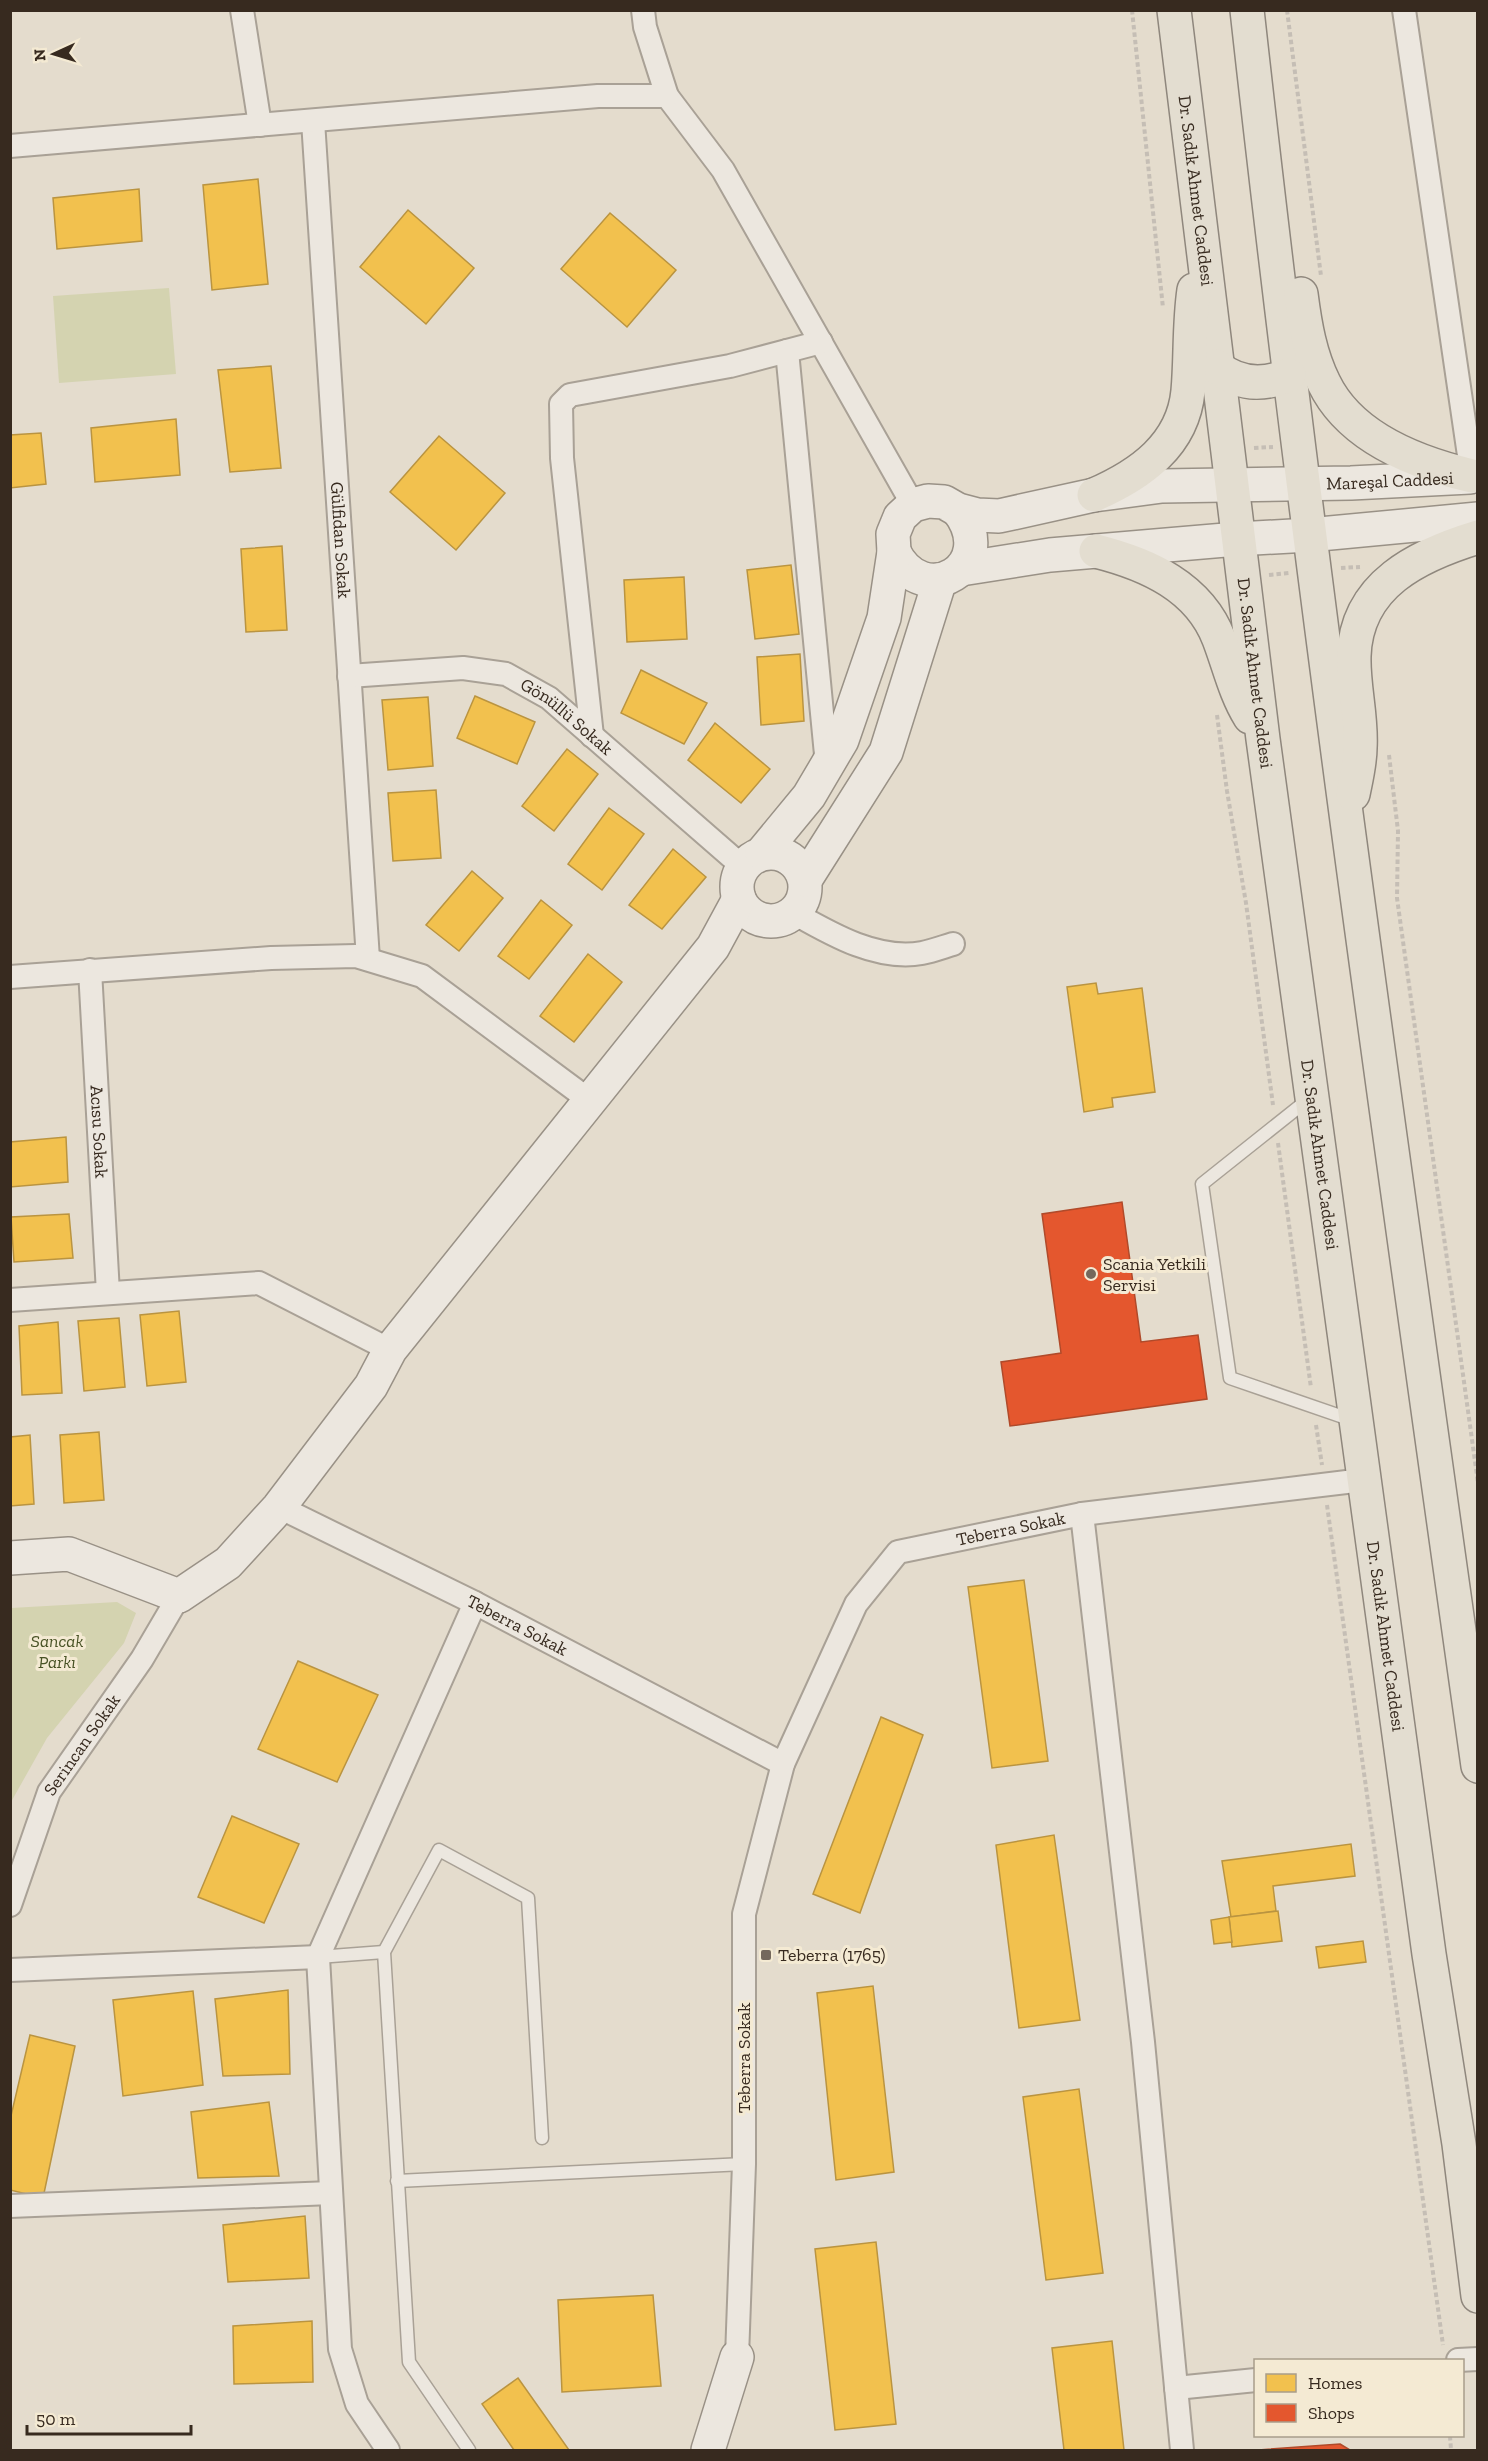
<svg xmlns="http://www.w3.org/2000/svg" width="1488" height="2461" viewBox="0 0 1488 2461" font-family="'Zilla Slab',serif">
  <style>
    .green { fill: #d4d3b0 }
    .homes { fill: #f2c14e; stroke: #ba9440; stroke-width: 1.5 }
    .shops { fill: #e4572e; stroke: #b04a2a; stroke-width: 1.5 }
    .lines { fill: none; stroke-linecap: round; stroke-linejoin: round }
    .lane-casing { stroke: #a9a196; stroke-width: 15 }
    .street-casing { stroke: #a9a196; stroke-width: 26 }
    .secondary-casing { stroke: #999186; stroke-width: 36 }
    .primary-casing { stroke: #8f877d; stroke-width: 36 }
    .path { stroke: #c5beb5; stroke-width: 4; stroke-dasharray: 4.5 3; stroke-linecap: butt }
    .lane { stroke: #ece7df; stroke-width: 12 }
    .street { stroke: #ece7df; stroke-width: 22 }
    .secondary { stroke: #ece7df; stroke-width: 33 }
    .primary { stroke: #e3ddd0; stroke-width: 33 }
    .poi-dot { fill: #74685c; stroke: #f4ead3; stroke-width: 2 }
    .labels { text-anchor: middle; stroke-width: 6; stroke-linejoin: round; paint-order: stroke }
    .street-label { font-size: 18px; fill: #372a1f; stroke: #f4ead3 }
    .poi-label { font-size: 18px; fill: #372a1f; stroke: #f4ead3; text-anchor: start }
    .park-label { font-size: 18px; font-style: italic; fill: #495326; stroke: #f4ead3 }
  </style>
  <rect width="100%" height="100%" fill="#e4dccd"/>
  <g class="green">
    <polygon points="169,288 176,374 59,383 53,296"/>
    <polygon points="117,1602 136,1613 124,1643 47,1738 11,1802 11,1608"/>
  </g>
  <g class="homes">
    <polygon points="258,179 268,284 212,290 203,185"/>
    <polygon points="139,189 142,241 57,249 53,198"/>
    <polygon points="408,210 474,268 426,324 360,267"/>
    <polygon points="610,213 676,270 627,327 561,269"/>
    <polygon points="271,366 281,468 230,472 218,370"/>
    <polygon points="176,419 180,475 95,482 91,428"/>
    <polygon points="41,433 46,484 10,488 10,435"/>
    <polygon points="439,436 505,493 456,550 390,492"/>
    <polygon points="282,546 287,630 246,632 241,549"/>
    <polygon points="791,565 799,634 755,639 747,570"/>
    <polygon points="684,577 687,639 627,642 624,580"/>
    <polygon points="800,654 804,721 761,725 757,657"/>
    <polygon points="641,670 707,703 684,744 621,713"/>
    <polygon points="475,696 535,722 517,764 457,738"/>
    <polygon points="428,697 433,766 388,770 382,700"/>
    <polygon points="715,723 770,769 741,803 688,760"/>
    <polygon points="567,749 598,774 554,831 522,806"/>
    <polygon points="436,790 441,858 393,861 388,793"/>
    <polygon points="609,808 644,834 602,890 568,864"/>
    <polygon points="673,849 706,877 662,929 629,905"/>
    <polygon points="472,871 503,898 459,951 426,925"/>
    <polygon points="541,900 572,925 529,979 498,956"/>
    <polygon points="588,954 622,982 574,1042 540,1016"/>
    <polygon points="1096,983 1098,994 1142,988 1155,1092 1112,1098 1113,1107 1084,1112 1067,987"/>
    <polygon points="66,1137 68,1182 10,1187 10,1142"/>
    <polygon points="69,1214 73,1258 14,1262 11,1217"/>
    <polygon points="179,1311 186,1382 147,1386 140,1315"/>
    <polygon points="119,1318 125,1387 84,1391 78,1321"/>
    <polygon points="58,1322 62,1393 22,1395 19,1326"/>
    <polygon points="99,1432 104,1500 64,1503 60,1435"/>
    <polygon points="30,1435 34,1504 10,1506 10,1437"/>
    <polygon points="1024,1580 1048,1761 992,1768 968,1587"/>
    <polygon points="298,1661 378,1695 337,1782 258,1749"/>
    <polygon points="881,1717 923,1735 860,1913 813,1894"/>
    <polygon points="232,1816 299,1844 264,1923 198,1897"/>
    <polygon points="1054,1835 1080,2020 1019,2028 996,1845"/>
    <polygon points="1351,1844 1355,1876 1273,1886 1276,1911 1231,1917 1222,1861"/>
    <polygon points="1278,1911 1282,1941 1232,1947 1229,1917"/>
    <polygon points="1229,1917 1232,1942 1214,1944 1211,1920"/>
    <polygon points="1363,1941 1366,1962 1319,1968 1316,1947"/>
    <polygon points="873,1986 894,2172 836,2180 817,1993"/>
    <polygon points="288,1990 290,2074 223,2076 215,1999"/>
    <polygon points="193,1991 203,2085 123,2096 113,2000"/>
    <polygon points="30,2035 75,2046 43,2198 10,2190 10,2120"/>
    <polygon points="1079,2089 1103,2273 1046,2280 1023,2097"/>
    <polygon points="269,2102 279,2176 198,2178 191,2112"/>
    <polygon points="305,2216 309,2278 228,2282 223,2225"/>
    <polygon points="876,2242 896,2424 835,2430 815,2249"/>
    <polygon points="653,2295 661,2386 562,2392 558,2300"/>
    <polygon points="312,2321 313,2382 234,2384 233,2326"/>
    <polygon points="1112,2341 1124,2450 1064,2450 1052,2348"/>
    <polygon points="518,2378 569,2450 514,2450 482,2404"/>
  </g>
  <g class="shops">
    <polygon points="1122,1202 1141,1342 1198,1335 1207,1399 1010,1426 1001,1362 1061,1353 1042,1214"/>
    <polygon points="1340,2444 1350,2450 1258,2450"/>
  </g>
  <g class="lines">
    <g class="lane-casing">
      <g id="lane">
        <polyline points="1310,1098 1202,1184 1230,1378 1352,1420"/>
        <polyline points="318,1957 384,1952"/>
        <polyline points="397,2181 744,2164"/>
        <polyline points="469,2450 409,2362 384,1952 439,1850 528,1898 542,2138"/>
      </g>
    </g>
    <g class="street-casing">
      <g id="street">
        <polyline points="242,10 260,125"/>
        <polyline points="643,10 645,27 667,96 723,170 913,505"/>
        <polyline points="1404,10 1472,476"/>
        <path id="s1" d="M313,121L368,959"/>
        <polyline points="10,146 598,96 667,96"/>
        <polyline points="787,351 827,765"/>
        <path id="s2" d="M349,676L463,668L506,674L549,698L743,867"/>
        <polyline points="592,736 562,458 561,404 570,395 730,366 821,342"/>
        <path d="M794,913C831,934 877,961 922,953C932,951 943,947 953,944"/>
        <path id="s3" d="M90,970L108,1293"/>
        <polyline points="10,977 271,958 356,956 422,976 589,1100"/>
        <polyline points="10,1300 259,1283 390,1350"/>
        <path id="s4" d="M279,1507L475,1603L783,1764"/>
        <polyline points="1082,1514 1143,2042 1182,2450"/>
        <path id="s5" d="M10,1905L49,1792L142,1659L179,1596"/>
        <polyline points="10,1970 318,1957"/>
        <polyline points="10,2206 331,2193"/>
        <path id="s6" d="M737,2357L744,2164V1914L783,1764L856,1604L898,1552L1082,1514L1363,1480"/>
        <polyline points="1458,2360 1478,2359"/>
        <polyline points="1176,2388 1256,2380"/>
        <polyline points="388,2450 357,2404 340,2349 318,1957 475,1603"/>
      </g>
    </g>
    <g class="secondary-casing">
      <g id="secondary">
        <path d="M894,552C924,612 1001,566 958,510"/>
        <polyline points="961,569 1050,555 1237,539 1309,535 1478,519"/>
        <circle cx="771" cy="887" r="34"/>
        <path id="s7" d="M762,853L809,796L842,740L884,618L894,552L893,534L900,517L913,505L928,501L944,502L958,510L977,515L999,516L1094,495L1162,486L1351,483L1470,477"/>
        <polyline points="805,880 886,752 940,580"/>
        <polyline points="10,1558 69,1554 179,1596 228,1563 279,1507 371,1386 390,1350 713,947 739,899"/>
        <polyline points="708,2450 737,2357"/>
      </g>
    </g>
    <g class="primary-casing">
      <g id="primary">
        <path id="s8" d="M1174,10L1263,739L1429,1954L1459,2144L1478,2296"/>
        <path d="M1247,10C1312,597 1396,1181 1478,1766"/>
        <path d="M1301,294C1305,325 1310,355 1324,383C1350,437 1417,463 1472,476"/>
        <path d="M1216,366C1238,385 1263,386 1289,375"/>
        <path d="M1094,495C1140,475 1183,445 1188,391C1191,358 1189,324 1194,290"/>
        <path d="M1096,551C1148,564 1199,587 1219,639C1229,665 1235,693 1250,717"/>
        <path d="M1353,794C1356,779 1360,763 1360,748C1362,717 1353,686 1354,656C1356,584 1419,555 1478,537"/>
      </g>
    </g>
    <g class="path">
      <polyline points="1132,10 1163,308"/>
      <polyline points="1287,10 1321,276"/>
      <polyline points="1254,448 1273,447"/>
      <polyline points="1341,568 1360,567"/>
      <polyline points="1269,575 1289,573"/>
      <polyline points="1217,715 1227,791 1246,903 1273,1105"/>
      <polyline points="1389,755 1398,831 1397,898 1478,1483"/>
      <polyline points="1278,1143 1311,1388"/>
      <polyline points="1316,1425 1322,1465"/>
      <polyline points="1327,1505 1443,2345"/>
      <polyline points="1450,2436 1451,2450"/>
    </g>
    <use href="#lane" class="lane"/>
    <use href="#street" class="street"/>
    <use href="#secondary" class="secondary"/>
    <use href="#primary" class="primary"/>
  </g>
  <g class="poi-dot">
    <circle cx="1091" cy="1274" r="6"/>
    <rect x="760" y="1949" width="12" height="12" rx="3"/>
  </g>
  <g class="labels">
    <g class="street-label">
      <text dy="6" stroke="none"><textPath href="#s8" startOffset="182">Dr. Sadık Ahmet Caddesi</textPath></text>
      <text dy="6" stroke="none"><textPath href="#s7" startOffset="872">Mareşal Caddesi</textPath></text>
      <text dy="6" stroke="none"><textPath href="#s1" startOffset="420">Gülfidan Sokak</textPath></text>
      <text dy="6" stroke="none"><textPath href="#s8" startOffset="668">Dr. Sadık Ahmet Caddesi</textPath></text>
      <text dy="6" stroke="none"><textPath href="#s2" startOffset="232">Gönüllü Sokak</textPath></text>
      <text dy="6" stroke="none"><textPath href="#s3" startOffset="162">Acısu Sokak</textPath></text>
      <text dy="6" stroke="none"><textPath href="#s8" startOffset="1154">Dr. Sadık Ahmet Caddesi</textPath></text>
      <text dy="6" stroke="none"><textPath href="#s6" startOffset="956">Teberra Sokak</textPath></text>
      <text dy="6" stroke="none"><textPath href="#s4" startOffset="266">Teberra Sokak</textPath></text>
      <text dy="6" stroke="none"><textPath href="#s8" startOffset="1640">Dr. Sadık Ahmet Caddesi</textPath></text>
      <text dy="6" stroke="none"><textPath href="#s5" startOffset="177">Serincan Sokak</textPath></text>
      <text transform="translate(744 2058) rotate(-90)" y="6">Teberra Sokak</text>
    </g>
    <g class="poi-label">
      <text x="1103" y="1270">Scania Yetkili<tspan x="1103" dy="21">Servisi</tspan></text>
      <text x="778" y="1961">Teberra (1765)</text>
    </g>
    <g class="park-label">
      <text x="57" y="1647">Sancak<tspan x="57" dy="21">Parkı</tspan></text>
    </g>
  </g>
  <rect width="1488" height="2461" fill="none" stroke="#372a1f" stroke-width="24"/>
  <rect x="1254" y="2359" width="210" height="78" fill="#f4ead3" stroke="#a89d8b" stroke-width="1.5"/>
  <rect x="1266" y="2374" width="30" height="18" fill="#f2c14e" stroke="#a89d8b" stroke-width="1.5"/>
  <text x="1308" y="2389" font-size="18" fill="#372a1f">Homes</text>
  <rect x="1266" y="2404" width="30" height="18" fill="#e4572e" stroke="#a89d8b" stroke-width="1.5"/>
  <text x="1308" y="2419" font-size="18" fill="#372a1f">Shops</text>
  <g transform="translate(54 54) rotate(266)" stroke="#f4ead3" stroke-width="4.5" paint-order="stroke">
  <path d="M0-4.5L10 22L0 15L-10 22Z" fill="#372a1f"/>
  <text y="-9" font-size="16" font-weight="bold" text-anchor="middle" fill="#372a1f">N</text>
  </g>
  <path d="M27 2425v9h164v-9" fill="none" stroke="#372a1f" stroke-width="3"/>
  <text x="36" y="2425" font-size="18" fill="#372a1f" stroke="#f4ead3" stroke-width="4.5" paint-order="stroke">50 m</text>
</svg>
